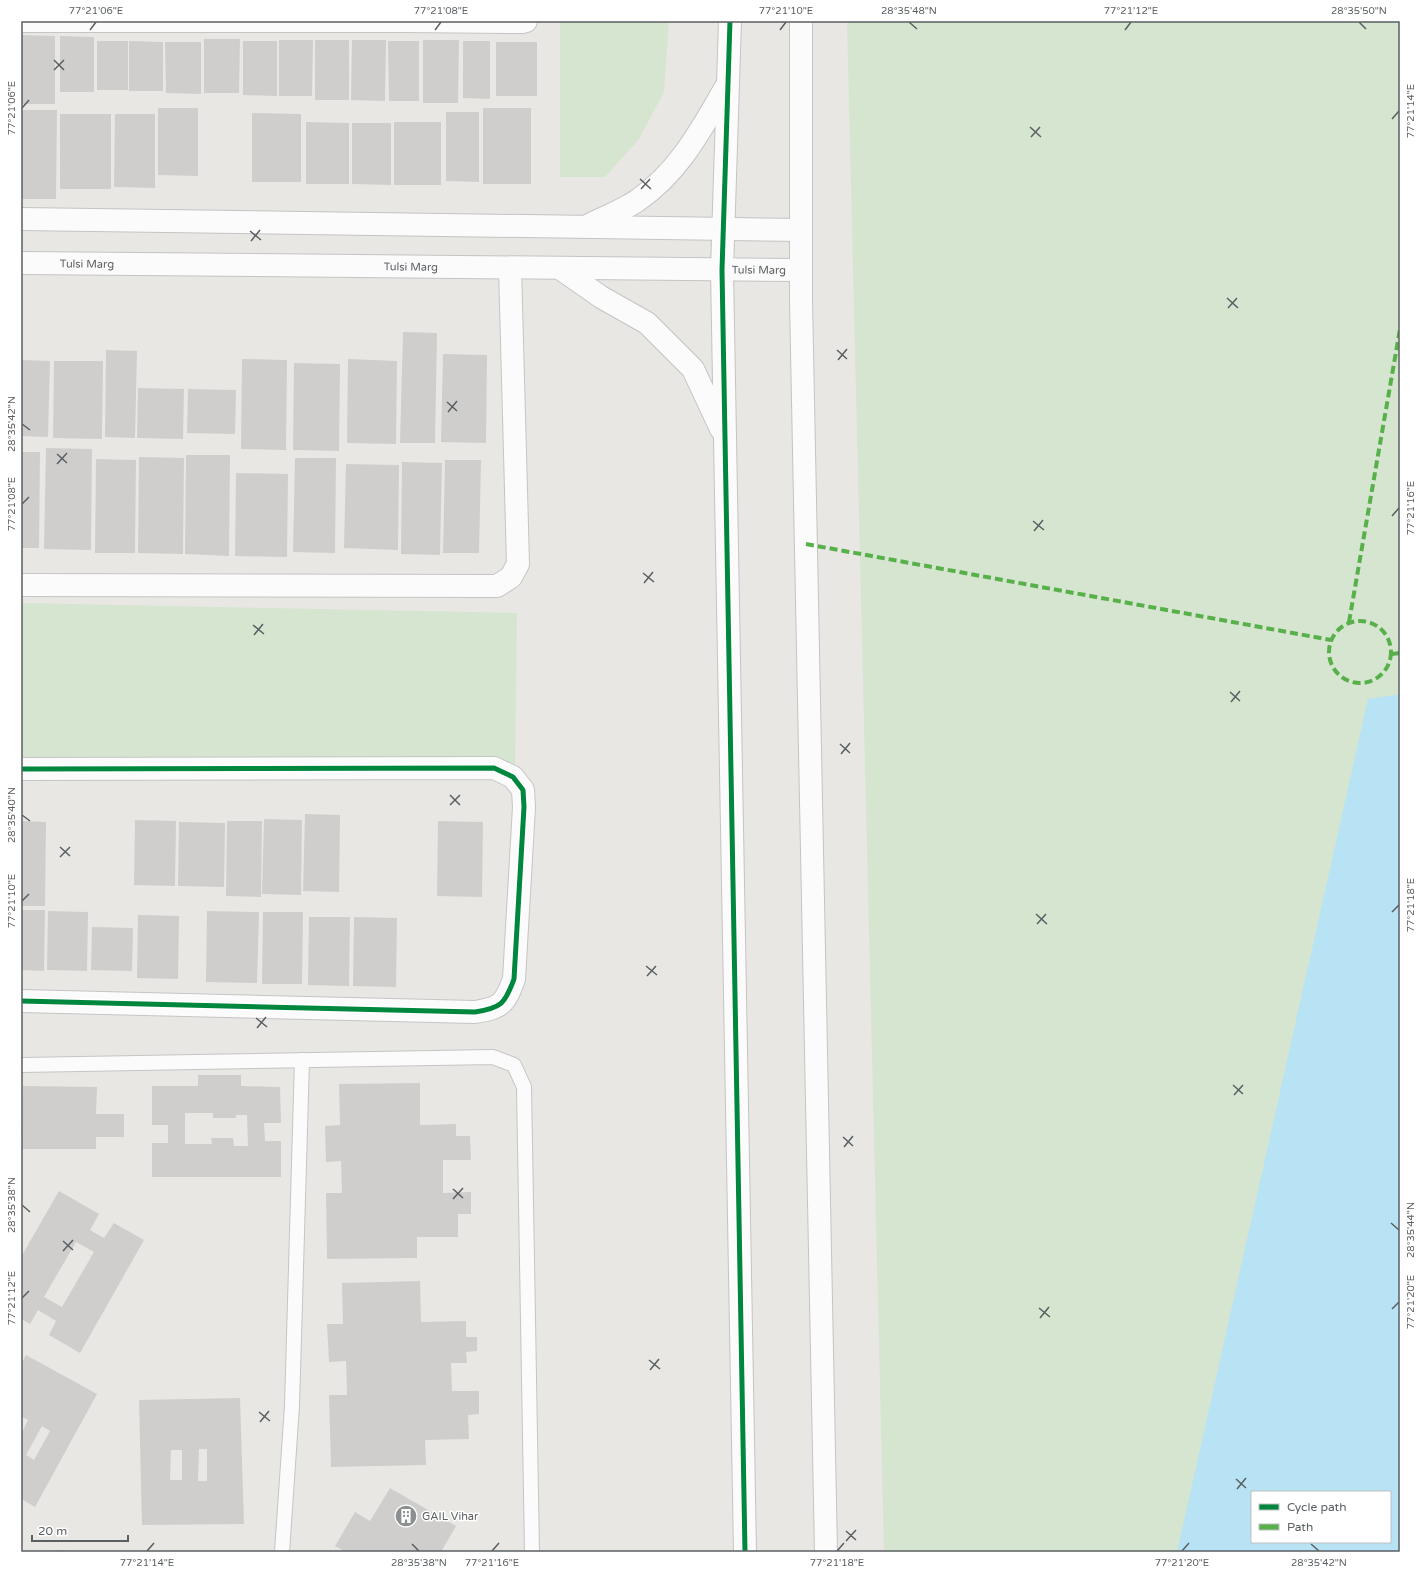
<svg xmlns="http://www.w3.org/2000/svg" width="1421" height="1573" viewBox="0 0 1421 1573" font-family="'Varela Round',sans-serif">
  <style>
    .green { fill: #d5e5d0; fill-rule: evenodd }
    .water { fill: #b8e3f4; fill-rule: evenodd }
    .building { fill: #d0cecd; fill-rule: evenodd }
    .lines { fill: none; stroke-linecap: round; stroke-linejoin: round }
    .lane-casing { stroke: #c5c5c5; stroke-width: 16 }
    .street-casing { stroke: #c5c5c5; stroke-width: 24 }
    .secondary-casing { stroke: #c4c4c4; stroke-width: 24 }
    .lane { stroke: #fcfbfb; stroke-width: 14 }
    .street { stroke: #fcfbfb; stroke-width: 22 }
    .secondary { stroke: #fcfbfb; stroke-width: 22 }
    .quiet { stroke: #58b04a; stroke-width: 4; stroke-dasharray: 8 4; stroke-linecap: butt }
    .cycleway-casing { stroke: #fff; stroke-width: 8 }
    .cycleway { stroke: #00873e; stroke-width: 5 }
    .ticks { fill: none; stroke: #5a5f62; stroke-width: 1.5 }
    .labels { text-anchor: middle; stroke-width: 3; stroke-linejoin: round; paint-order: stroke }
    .street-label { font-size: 11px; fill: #5a5f62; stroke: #fff }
    .poi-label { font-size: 11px; fill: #5a5f62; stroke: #fff; text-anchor: start }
    .neatline { fill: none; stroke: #5a5f62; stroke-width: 1.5 }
    .ticks-label { font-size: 10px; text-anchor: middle; fill: #5a5f62 }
  </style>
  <rect width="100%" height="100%" fill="#e9e7e4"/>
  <g class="green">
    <polygon points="560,21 669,21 664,92 639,139 605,177 560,177"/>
    <path d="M847,21H1400V1552H884ZM1252,1492H1390V1542H1252Z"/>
    <polygon points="21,603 517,613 515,770 21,761"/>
  </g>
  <path class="water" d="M1400,694V1552H1177L1368,699ZM1252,1492H1390V1542H1252Z"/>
  <g class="building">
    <polygon points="21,35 55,36 55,104 21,104"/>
    <polygon points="60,36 94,37 94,92 60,92"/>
    <polygon points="204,39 240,39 239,93 204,93"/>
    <polygon points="279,40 313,40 312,96 279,96"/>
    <rect x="315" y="40" width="34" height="60"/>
    <polygon points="352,40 386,40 385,101 351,100"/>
    <polygon points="423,40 459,40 458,103 423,103"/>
    <rect x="97" y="41" width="31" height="49"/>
    <polygon points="129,41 163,42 163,91 129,91"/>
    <polygon points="243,41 277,41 277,96 243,95"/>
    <polygon points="388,41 419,41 419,101 389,101"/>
    <polygon points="463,41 490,41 490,99 463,98"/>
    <polygon points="165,42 201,42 201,94 166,93"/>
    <rect x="496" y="42" width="41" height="54"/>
    <polygon points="158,108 198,108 198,176 158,175"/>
    <rect x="483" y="108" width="48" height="76"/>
    <polygon points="21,110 57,110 56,199 21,199"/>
    <polygon points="446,112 479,112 479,182 446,181"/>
    <polygon points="252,113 301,114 301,182 252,182"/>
    <rect x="60" y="114" width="51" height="75"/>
    <polygon points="115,114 155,114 155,188 114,187"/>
    <polygon points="306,122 349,123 349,184 306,184"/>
    <rect x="394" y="122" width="47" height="63"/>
    <polygon points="352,123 391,123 391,185 352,184"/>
    <polygon points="403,332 437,333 435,443 400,443"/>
    <polygon points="106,350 137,351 135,438 105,437"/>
    <polygon points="443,354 487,355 486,443 441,442"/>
    <polygon points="242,359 287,360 286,450 241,449"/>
    <polygon points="348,359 397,361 396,444 347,443"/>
    <polygon points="21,360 50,361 48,437 21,436"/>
    <polygon points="54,361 103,361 102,439 53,438"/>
    <polygon points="294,363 340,364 339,451 293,450"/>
    <polygon points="138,388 184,389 183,439 137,438"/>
    <polygon points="188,389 236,390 235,434 187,433"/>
    <polygon points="46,448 92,449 91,550 44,549"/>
    <polygon points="21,452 40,452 39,548 21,548"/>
    <polygon points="186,455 230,455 229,556 185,554"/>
    <polygon points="139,457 184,458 183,554 138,553"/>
    <polygon points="295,458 336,458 335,553 293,552"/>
    <polygon points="96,459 136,460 135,553 95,553"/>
    <polygon points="445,460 481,460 479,553 443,553"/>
    <polygon points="402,462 442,463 440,555 401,554"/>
    <polygon points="346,464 399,465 398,550 344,548"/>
    <polygon points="236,473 288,474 287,557 235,556"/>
    <polygon points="305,814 340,815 339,892 303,891"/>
    <polygon points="264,819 302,820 301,895 262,894"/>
    <polygon points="135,820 176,821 175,886 134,885"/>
    <polygon points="21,821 46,822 45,906 21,906"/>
    <polygon points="227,821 262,821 261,897 226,896"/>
    <polygon points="438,821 483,822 482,897 437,896"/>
    <polygon points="179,822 225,823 224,887 178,886"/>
    <polygon points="21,910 45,910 44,971 21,970"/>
    <polygon points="48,911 88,912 87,971 47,970"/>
    <polygon points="207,911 259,912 257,983 206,982"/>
    <polygon points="263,912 303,912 302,984 262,984"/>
    <polygon points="138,915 179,916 178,979 137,978"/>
    <polygon points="309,917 350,917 349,986 308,985"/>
    <polygon points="354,917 397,918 396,987 353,986"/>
    <polygon points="92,927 133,928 132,971 91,970"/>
    <path d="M198,1075H241V1086L280,1087L281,1123H264L265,1141H281V1177H152V1143H168V1125H152V1086H198ZM185,1113H213V1118H236V1115H247L248,1146H234L233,1138H211L212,1144H185Z"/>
    <polygon points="420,1083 420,1125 456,1124 456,1136 470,1136 471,1160 443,1160 443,1193 471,1192 471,1214 458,1214 458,1237 417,1237 417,1258 327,1259 326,1193 342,1193 341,1161 326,1162 325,1126 340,1125 339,1084"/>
    <polygon points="23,1086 97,1087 96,1114 124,1114 124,1137 96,1137 96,1149 22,1149"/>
    <path d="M59,1191L99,1214L90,1230L104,1238L114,1223L144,1240L80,1353L49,1335L56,1321L38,1310L30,1324L21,1319V1257ZM76,1242L94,1252L62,1307L44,1297Z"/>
    <polygon points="420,1281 421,1322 466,1321 466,1337 477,1337 477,1351 466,1352 467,1363 451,1363 452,1391 479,1391 479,1414 468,1415 469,1439 425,1440 426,1465 331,1467 329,1395 347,1395 346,1361 329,1362 327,1324 343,1324 342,1283"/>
    <path d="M26,1355L97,1394L35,1507L21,1499V1434L28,1420L21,1416V1364ZM42,1426L50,1431L34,1460L26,1455Z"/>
    <path d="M240,1398L244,1524L142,1525L139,1400ZM199,1449H207V1481H198ZM171,1450H182V1480H170Z"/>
    <polygon points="390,1488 456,1526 441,1552 346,1552 335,1546 355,1512 370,1521"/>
    <polygon points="68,1550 68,1552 50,1552 50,1551"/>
  </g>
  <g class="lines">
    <g class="lane-casing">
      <g id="lane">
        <polyline points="21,1065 493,1057 514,1065 524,1087 532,1552"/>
        <polyline points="282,1552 292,1406 302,1060"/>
      </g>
    </g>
    <g class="street-casing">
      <g id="street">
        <polyline points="21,21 405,21 522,22 526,21"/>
        <polyline points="21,585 497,586 511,577 518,564 510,268"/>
        <path d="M21,769L494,768L513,777L523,790L524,807L514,979C505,1004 501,1008 475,1012L21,1001"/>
      </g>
    </g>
    <g class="secondary-casing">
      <g id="secondary">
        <polyline points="730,21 722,270 745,1552"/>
        <polyline points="801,21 801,300 826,1552"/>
        <polyline points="21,219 801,230"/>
        <path d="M589,225C605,217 624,210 638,200C680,171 701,129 726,87"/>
        <path id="s1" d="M21,263L801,270"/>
        <polyline points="561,269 601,297 647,323 693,369 721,429"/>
      </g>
    </g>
    <use href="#lane" class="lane"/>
    <use href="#street" class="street"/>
    <use href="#secondary" class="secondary"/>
    <g class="quiet">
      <polyline points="806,544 1331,640"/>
      <circle cx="1360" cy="652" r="31"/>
      <polyline points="1349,622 1400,329"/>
      <polyline points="1392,654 1400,653"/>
    </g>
    <g class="cycleway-casing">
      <g id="cycleway">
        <polyline points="730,21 722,270 745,1552"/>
        <path d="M21,769L494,768L513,777L523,790L524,807L514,979C505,1004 501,1008 475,1012L21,1001"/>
      </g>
    </g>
    <use href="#cycleway" class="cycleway"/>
  </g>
  <path class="ticks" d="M909,22L917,29M1359,22L1366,29M90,30L96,22M435,30L441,22M780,30L786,22M1125,30L1131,22M54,60L64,70M54,70L64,60M22,108L29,100M1392,119L1399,111M1030,127L1041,137M1031,137L1040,127M640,179L651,189M641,189L650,179M250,231L261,240M251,241L260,230M1227,298L1238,308M1228,308L1237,298M837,350L847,359M838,360L847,349M447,402L457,411M448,412L457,401M22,424L30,430M57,454L67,463M57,464L67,453M22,504L29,497M1392,516L1399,508M1033,521L1044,530M1034,531L1043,520M643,573L654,582M644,583L653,572M253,625L264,634M254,635L263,624M1230,692L1240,701M1231,702L1240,691M840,744L850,753M841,754L850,743M450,795L460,805M450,805L460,795M22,815L30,821M60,847L70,856M60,857L70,847M22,901L29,894M1392,912L1399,905M1036,914L1047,924M1037,924L1046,914M646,966L657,975M647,976L656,966M256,1018L267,1027M257,1028L266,1017M1233,1085L1243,1094M1234,1095L1243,1085M843,1137L853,1146M844,1147L853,1136M453,1189L463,1198M453,1199L463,1188M22,1205L30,1212M1391,1223L1399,1230M63,1241L73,1250M63,1251L73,1240M22,1298L29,1291M1039,1308L1050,1317M1392,1309L1399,1302M1040,1318L1049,1307M649,1360L660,1369M650,1370L659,1359M259,1412L270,1421M260,1422L269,1411M1236,1479L1246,1488M1237,1489L1246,1478M846,1531L856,1540M846,1541L856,1530M412,1544L419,1551M1311,1544L1319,1551M147,1551L154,1543M492,1551L499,1543M837,1551L844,1543M1182,1551L1189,1543"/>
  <defs>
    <g id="building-disc" transform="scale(1.15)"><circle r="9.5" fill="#8c8f90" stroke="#fff"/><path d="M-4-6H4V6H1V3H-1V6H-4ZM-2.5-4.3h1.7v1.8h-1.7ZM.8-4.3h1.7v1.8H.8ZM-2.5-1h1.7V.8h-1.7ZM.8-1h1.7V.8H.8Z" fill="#fff"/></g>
  </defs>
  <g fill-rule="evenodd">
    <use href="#building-disc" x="406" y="1516"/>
  </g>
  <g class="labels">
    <g class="street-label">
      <text dy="4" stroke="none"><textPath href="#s1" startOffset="66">Tulsi Marg</textPath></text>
      <text dy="4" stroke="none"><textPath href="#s1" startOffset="390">Tulsi Marg</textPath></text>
      <text dy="4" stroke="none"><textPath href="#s1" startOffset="738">Tulsi Marg</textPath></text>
    </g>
    <g class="poi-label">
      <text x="422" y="1520">GAIL Vihar</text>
    </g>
  </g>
  <rect width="1421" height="1573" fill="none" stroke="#ffffff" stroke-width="44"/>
  <rect x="1251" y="1491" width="140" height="52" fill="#ffffff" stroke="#bdbfc0"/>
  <rect x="1259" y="1504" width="20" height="6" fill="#00873e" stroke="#bdbfc0"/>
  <text x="1287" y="1511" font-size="12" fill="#5a5f62">Cycle path</text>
  <rect x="1259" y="1524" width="20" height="6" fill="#58b04a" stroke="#bdbfc0"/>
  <text x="1287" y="1531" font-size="12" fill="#5a5f62">Path</text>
  <path d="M32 1535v6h96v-6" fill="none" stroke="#5a5f62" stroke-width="2"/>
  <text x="38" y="1535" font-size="12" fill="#5a5f62" stroke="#ffffff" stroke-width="3" paint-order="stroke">20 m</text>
  <rect x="22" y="22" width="1377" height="1529" class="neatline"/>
  <g class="ticks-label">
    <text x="96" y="14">77°21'06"E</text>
    <text x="441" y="14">77°21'08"E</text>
    <text x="786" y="14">77°21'10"E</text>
    <text x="909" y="14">28°35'48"N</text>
    <text x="1131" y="14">77°21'12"E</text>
    <text x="1359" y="14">28°35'50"N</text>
    <text transform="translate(11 108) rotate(-90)" y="4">77°21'06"E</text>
    <text transform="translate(1410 111) rotate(-90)" y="4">77°21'14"E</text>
    <text transform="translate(11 424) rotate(-90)" y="4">28°35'42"N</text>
    <text transform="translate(11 504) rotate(-90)" y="4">77°21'08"E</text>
    <text transform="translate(1410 508) rotate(-90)" y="4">77°21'16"E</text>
    <text transform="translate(11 815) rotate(-90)" y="4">28°35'40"N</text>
    <text transform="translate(11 901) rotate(-90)" y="4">77°21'10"E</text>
    <text transform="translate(1410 905) rotate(-90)" y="4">77°21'18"E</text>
    <text transform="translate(11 1205) rotate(-90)" y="4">28°35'38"N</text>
    <text transform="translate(1410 1230) rotate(-90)" y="4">28°35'44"N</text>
    <text transform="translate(11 1298) rotate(-90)" y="4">77°21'12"E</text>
    <text transform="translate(1410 1302) rotate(-90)" y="4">77°21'20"E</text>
    <text x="147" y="1566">77°21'14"E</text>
    <text x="419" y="1566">28°35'38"N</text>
    <text x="492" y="1566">77°21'16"E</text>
    <text x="837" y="1566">77°21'18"E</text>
    <text x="1182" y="1566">77°21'20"E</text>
    <text x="1319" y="1566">28°35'42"N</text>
  </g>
</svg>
